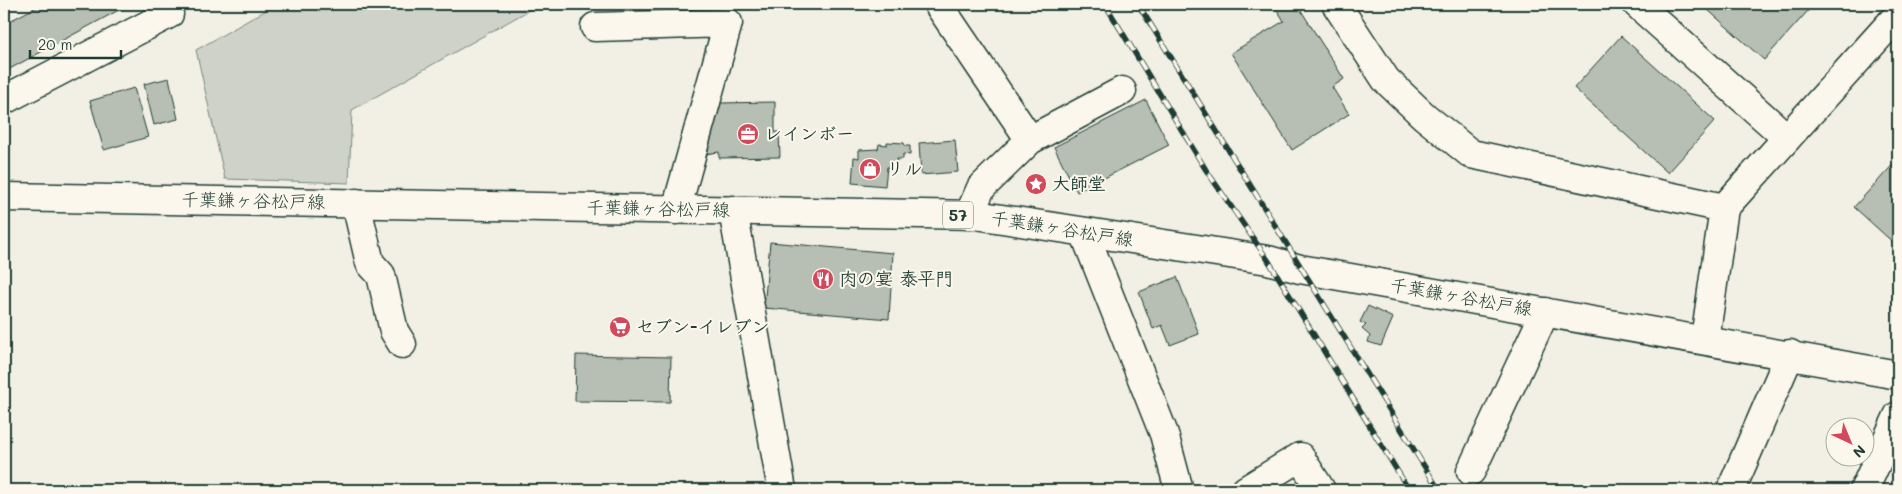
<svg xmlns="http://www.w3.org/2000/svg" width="1902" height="494" viewBox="0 0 1902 494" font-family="Mali,'Klee One',sans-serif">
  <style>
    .green { fill: #cfd2c8; stroke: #77887e }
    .building { fill: #b7beb3; stroke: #1f3d34 }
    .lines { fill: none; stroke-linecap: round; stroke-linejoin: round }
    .minor-casing { stroke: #1f3d34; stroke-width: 31 }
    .major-casing { stroke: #1f3d34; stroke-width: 31 }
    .minor { stroke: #fbf7ec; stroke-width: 28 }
    .major { stroke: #fbf7ec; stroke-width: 28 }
    .rail-casing { stroke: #1f3d34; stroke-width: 5.5 }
    .rail { stroke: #fbf7ec; stroke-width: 4; stroke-dasharray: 11; stroke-linecap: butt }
    .labels { text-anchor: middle; stroke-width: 4; stroke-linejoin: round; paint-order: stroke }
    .shield { fill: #fbf7ec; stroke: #61756b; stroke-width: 1 }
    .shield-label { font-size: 16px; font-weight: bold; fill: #1f3d34 }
    .poi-label { font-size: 18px; font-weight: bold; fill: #1f3d34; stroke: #fbf7ec; text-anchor: start }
    .street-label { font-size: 18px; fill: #1f3d34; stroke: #fbf7ec }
  </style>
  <rect width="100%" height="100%" fill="#f2f0e5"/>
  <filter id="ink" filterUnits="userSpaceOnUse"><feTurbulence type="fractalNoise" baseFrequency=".02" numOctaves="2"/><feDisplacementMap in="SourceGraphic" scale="10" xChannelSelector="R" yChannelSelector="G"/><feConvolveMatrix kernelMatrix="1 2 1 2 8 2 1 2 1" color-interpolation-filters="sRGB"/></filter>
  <g filter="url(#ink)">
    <polygon class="green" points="277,4 540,4 352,110 349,183 225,179 196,50"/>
    <g class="building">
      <polygon points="42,4 128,4 128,5 4,72 4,24"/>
      <polygon points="1283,4 1297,4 1344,79 1332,87 1349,114 1292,150 1231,53 1284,21 1276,8"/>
      <polygon points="1714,4 1814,4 1764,60 1708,10"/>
      <polygon points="1621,36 1715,121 1668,173 1574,88"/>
      <polygon points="169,78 178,119 154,125 144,84"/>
      <polygon points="134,88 148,137 104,150 90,101"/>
      <polygon points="1146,100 1169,145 1077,192 1054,147"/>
      <polygon points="775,102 775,132 779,132 780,157 719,158 719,152 705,154 720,103"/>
      <polygon points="955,140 958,172 921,175 919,143"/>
      <polygon points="887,142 904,143 905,146 910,146 910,155 903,154 903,159 897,159 896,168 887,167 885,186 852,183 854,157 859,158 859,150 878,149 879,144 887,145"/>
      <polygon points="1898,159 1898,247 1854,207"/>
      <polygon points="770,242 893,253 889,319 764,308"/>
      <polygon points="1177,277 1199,334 1170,345 1162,325 1153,329 1139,292"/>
      <polygon points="1368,306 1393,318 1381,346 1368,342 1370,336 1362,329 1366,325 1360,322"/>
      <polygon points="576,355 671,357 670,402 575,401"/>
    </g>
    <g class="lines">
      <g class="minor-casing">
        <g id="minor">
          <polyline points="938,4 1030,140"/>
          <polyline points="1336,4 1386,80 1424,116 1471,154 1724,208"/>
          <polyline points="1637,4 1787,138"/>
          <polyline points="595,27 728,23 676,210"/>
          <polyline points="4,100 169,14"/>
          <polyline points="356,203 370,263 381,275 394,331 402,344"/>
          <polyline points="733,210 782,490"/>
          <polyline points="969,215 981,188 1030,140 1122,91"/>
          <polyline points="1084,232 1164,434 1179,490"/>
          <polyline points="1705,339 1724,208 1898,15"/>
          <polyline points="1471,471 1545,312"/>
          <polyline points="1246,490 1300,457 1321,490"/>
          <polyline points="1731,490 1790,354"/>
          <polyline points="1864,490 1898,416"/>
        </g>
      </g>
      <g class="major-casing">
        <polyline id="major" points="4,197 976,215 1268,260 1300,269 1898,375"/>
      </g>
      <use href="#minor" class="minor"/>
      <use href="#major" class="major"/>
      <g class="rail-casing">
        <g id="rail">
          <polyline points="1105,4 1206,170 1268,260 1409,490"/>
          <polyline points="1138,4 1439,490"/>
        </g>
      </g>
      <use href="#rail" class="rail"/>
    </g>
  </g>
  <defs>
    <g id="office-disc" transform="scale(1.125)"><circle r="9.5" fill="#d1495b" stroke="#fbf7ec"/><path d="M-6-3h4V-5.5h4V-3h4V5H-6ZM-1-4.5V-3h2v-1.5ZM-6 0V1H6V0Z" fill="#fff"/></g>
    <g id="shop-disc" transform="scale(1.125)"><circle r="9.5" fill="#d1495b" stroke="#fbf7ec"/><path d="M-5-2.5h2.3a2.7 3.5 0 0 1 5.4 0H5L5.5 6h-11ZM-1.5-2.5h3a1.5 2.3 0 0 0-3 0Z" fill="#fff"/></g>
    <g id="sight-disc" transform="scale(1.125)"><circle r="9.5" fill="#d1495b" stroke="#fbf7ec"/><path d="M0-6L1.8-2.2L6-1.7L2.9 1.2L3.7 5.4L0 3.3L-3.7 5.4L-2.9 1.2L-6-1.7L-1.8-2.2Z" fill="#fff"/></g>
    <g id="restaurant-disc" transform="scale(1.125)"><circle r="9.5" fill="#d1495b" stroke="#fbf7ec"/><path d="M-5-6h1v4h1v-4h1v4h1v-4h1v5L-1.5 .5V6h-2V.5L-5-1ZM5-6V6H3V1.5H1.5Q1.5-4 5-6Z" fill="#fff"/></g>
    <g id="supermarket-disc" transform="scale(1.125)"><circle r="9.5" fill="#d1495b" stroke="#fbf7ec"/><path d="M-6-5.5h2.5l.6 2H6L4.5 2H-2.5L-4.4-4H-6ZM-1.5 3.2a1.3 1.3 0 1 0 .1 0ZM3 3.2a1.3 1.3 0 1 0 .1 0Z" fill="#fff"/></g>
  </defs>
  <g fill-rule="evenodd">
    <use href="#office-disc" x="748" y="134"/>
    <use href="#shop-disc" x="870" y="169"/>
    <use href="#sight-disc" x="1036" y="184"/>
    <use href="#restaurant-disc" x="823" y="279"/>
    <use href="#supermarket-disc" x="620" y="327"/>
  </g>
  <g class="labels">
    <rect class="shield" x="943" y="201.5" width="30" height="27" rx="4"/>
    <g class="shield-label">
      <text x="958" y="221">57</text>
    </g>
    <g class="poi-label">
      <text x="764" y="140">レインボー</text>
      <text x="886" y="175">リル</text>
      <text x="1052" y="190">大師堂</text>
      <text x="839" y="285">肉の宴 泰平門</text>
      <text x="636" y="333">セブン-イレブン</text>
    </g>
    <g class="street-label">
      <text transform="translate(253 201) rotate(1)" y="6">千葉鎌ヶ谷松戸線</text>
      <text transform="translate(658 209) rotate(1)" y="6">千葉鎌ヶ谷松戸線</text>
      <text transform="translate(1062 229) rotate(9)" y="6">千葉鎌ヶ谷松戸線</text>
      <text transform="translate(1461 297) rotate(10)" y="6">千葉鎌ヶ谷松戸線</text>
    </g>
  </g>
  <rect width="1902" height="494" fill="none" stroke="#fbf7ec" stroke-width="20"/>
  <rect x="10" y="10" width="1882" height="474" fill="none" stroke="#1f3d34" stroke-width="2" filter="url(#ink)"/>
  <g transform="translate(1850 442) rotate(136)"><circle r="24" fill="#fbf7ec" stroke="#a3ada2"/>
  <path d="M0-4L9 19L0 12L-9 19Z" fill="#d1495b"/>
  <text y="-8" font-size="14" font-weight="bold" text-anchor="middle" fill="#1f3d34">N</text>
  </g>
  <path d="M30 50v8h91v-8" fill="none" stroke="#1f3d34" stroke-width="2.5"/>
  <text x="38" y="50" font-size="15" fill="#1f3d34" stroke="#fbf7ec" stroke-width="4" paint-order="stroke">20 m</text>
</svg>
